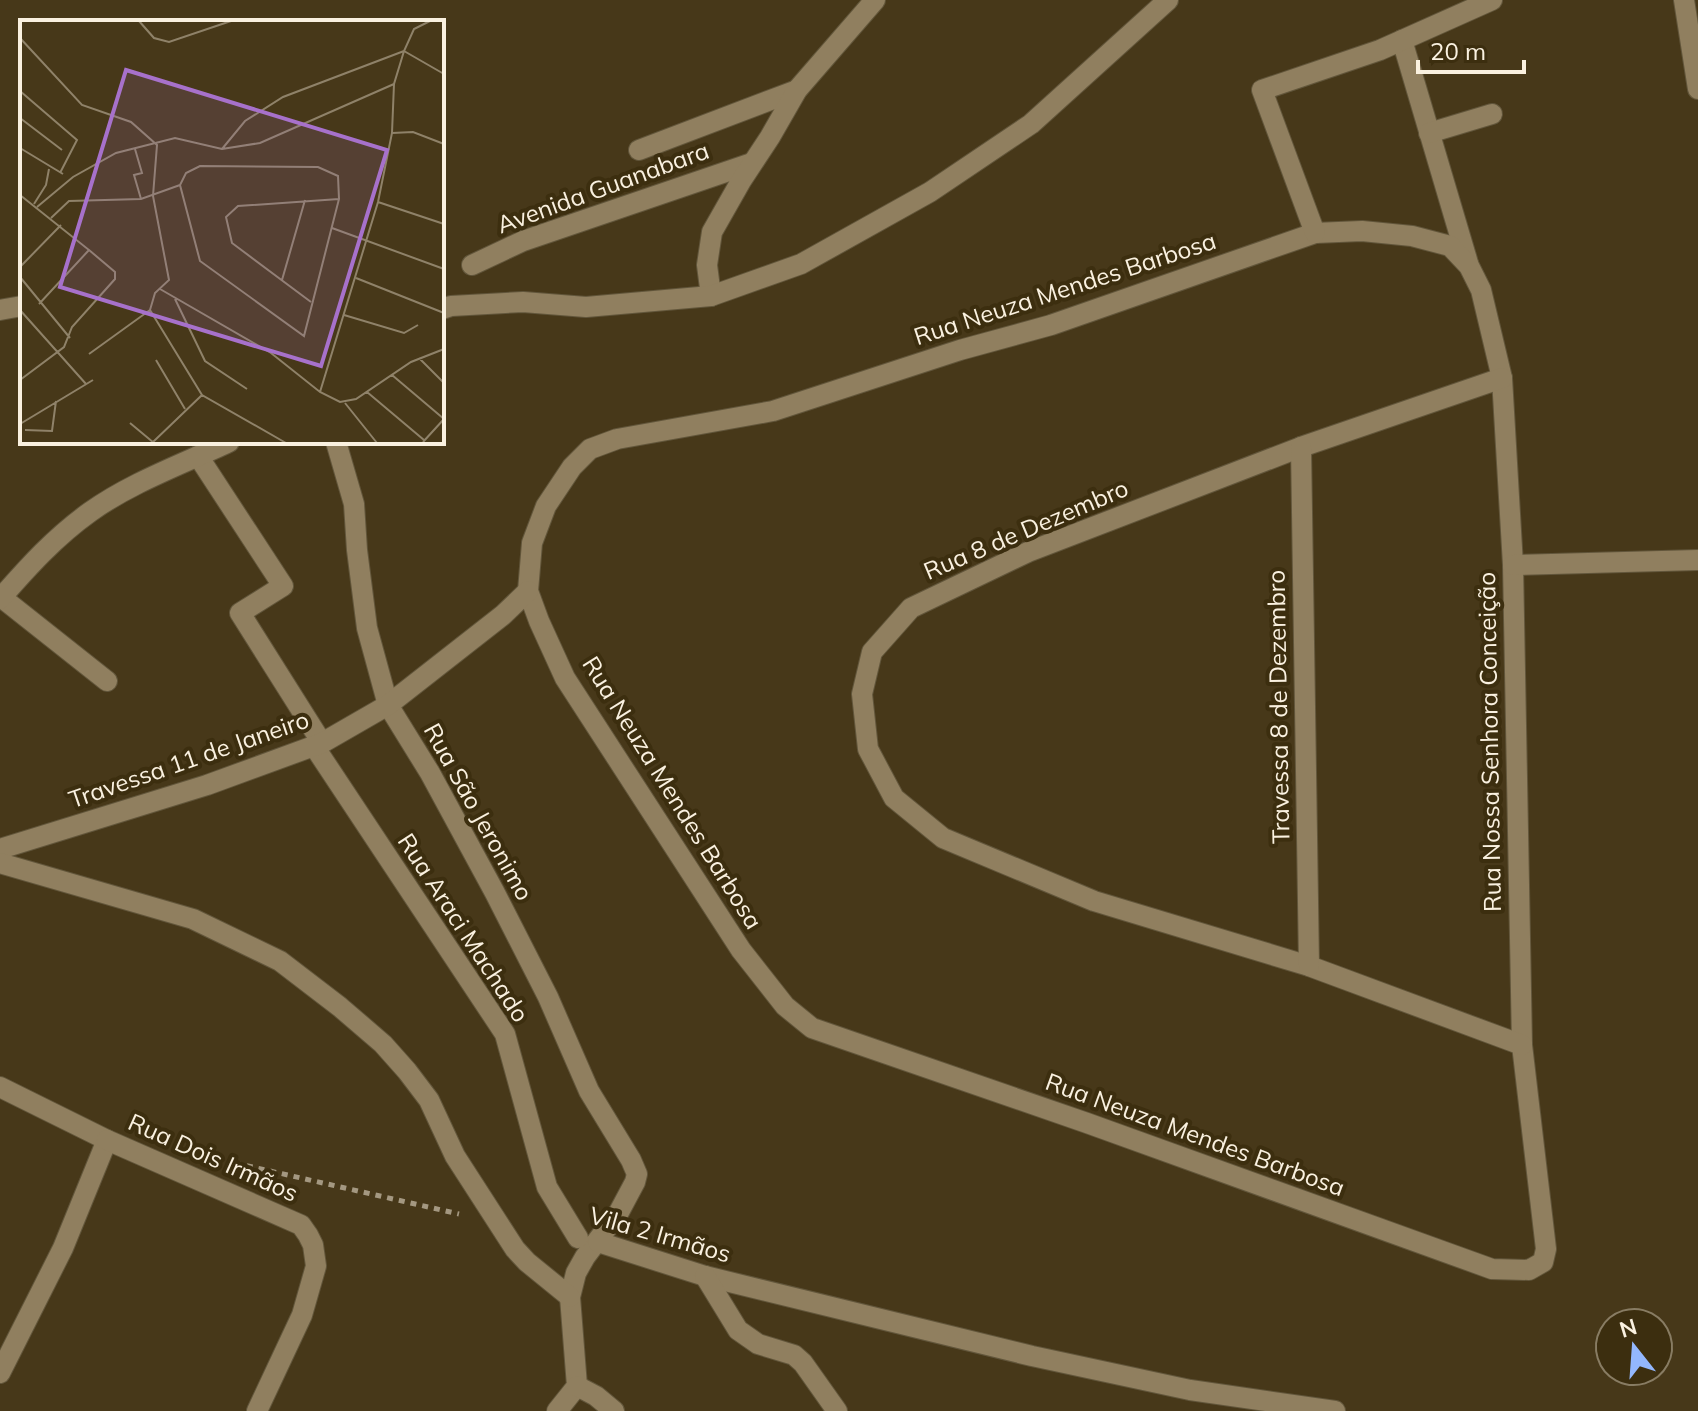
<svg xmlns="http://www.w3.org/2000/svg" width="1698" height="1411" viewBox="0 0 1698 1411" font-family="Mulish,sans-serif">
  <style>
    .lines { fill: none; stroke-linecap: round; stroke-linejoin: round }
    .minor-casing { stroke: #62563b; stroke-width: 22 }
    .path { stroke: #a49881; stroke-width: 5; stroke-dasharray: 6 6; stroke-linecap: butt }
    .minor { stroke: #907f5f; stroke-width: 20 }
    .labels { text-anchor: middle; stroke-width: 8; stroke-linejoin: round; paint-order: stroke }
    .street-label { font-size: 24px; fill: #faf1e0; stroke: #3c2e0f }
    .inset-road { fill: none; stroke: #8f8269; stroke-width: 2 }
    .view { fill: #a771cb; fill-opacity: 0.15; stroke: #a771cb; stroke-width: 4 }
    .inset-edge { fill: none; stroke: #faf1e0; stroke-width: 4 }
  </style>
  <rect width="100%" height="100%" fill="#473819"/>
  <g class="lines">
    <g class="minor-casing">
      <g id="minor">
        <polyline points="1684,0 1698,89"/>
        <polyline points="1402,40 1468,263"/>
        <polyline points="1429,133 1492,114"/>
        <polyline points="639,150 797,90"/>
        <polygon points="1362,231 1412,236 1450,246 1469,266 1481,290 1502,378 1513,565 1522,1045 1546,1249 1543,1262 1529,1270 1492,1269 1087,1123 812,1028 785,1006 741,950 565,678 539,621 528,591 532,543 546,506 572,467 590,449 617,439 773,411 960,350 1051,325 1315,233"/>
        <polyline points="1315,233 1262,90 1380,50 1492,0"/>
        <polyline points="472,265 523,241 752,163"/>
        <polyline points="711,296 707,265 712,232 741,181 770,137 797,90 875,0"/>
        <polyline points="442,309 451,306 523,302 586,307 711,296 801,264 930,192 1031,124 1168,0"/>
        <polyline points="0,310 22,306"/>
        <polyline points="1502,378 1301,447 1028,552 911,608 872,652 862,694 868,749 894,798 943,838 1094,901 1309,966 1522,1045"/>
        <polyline points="336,442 354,504 357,550 367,628 388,705 430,773 495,893 548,997 589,1091 631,1160 637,1174 635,1182 619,1212 585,1257 576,1273 570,1297 577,1386 557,1411"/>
        <polyline points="1301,447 1309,966"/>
        <polyline points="198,456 283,586 240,613 322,743"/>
        <polyline points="1513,565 1698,560"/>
        <polyline points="1,597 107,681"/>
        <path d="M0,599C28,567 55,537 90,512C132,482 183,464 229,442"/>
        <polyline points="314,746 505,1034 547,1187 578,1238"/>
        <polyline points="0,849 207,785 322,743 388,705 503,615 528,591"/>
        <polyline points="0,863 193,919 280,961 340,1007 383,1044 407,1071 429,1100 455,1156 515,1249 527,1262 570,1297"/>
        <polyline points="0,1087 107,1140 63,1248 0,1373"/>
        <polyline points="107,1140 301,1225 308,1235 313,1245 316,1266 302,1315 257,1411"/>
        <polyline points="598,1242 705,1276 1032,1356 1190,1390 1335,1411"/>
        <polyline points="705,1276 738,1330 758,1344 794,1355 803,1363 837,1411"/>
        <polyline points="577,1386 596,1396 614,1411"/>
      </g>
    </g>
    <polyline class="path" points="235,1163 459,1214"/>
    <use href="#minor" class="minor"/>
  </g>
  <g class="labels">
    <g class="street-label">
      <text transform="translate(603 188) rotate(-20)" y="8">Avenida Guanabara</text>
      <text transform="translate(1065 289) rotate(-18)" y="8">Rua Neuza Mendes Barbosa</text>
      <text transform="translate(1026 530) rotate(-23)" y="8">Rua 8 de Dezembro</text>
      <text transform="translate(1279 707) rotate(-91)" y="8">Travessa 8 de Dezembro</text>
      <text transform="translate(1490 742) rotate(-91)" y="8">Rua Nossa Senhora Conceição</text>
      <text transform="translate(189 760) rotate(-19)" y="8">Travessa 11 de Janeiro</text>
      <text transform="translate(672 793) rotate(58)" y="8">Rua Neuza Mendes Barbosa</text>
      <text transform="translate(478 812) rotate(61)" y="8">Rua São Jeronimo</text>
      <text transform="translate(463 928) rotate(57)" y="8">Rua Araci Machado</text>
      <text transform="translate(1195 1135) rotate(20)" y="8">Rua Neuza Mendes Barbosa</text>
      <text transform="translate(213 1158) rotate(24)" y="8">Rua Dois Irmãos</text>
      <text transform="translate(660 1235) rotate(16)" y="8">Vila 2 Irmãos</text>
    </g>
  </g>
  <g transform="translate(20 20)">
    <rect width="424" height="424" fill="#473819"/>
    <path class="inset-road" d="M119,1L134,18L149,22L211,1M0,18L62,85L111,102L137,125L133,176L149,260L135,273L130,290L69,334M384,31L424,54M0,71L57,120L40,153M0,98L42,130M372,113L393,112L424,124M0,128L43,154M115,129L122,153L114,155L121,179M202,129L225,101L263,77L384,31M180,146L298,147L318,156L319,179L284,316L180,241L160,165L166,153ZM0,175L69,230L19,284M358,182L424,204M14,184L26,165L29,149M17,187L53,157L96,133L155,118L202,129L240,123L374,64M31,198L49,181L121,179L160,165M312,208L424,249M0,247L41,205M0,257L50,318M336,258L424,293M262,260L285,180M140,269L251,333L300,372L320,382L336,379L391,342L424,329M155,279L185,341L227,369M291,282L212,223L206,197L218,186L319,179M0,290L66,364M130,290L182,375L266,423M324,295L384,313L398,305M399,338L424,363M136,340L165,389M372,355L424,399M0,360L44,327L52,307L95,259V252L69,230M300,372L358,182L372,113L374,64L384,31L394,9L410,1M347,372L404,420M325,383L357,423M110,403L134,423M0,404L73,360M5,410L32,411L36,381M133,422L182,375M403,422L424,399"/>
    <path class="view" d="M106,50L367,130L301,346L40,267Z"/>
    <rect width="424" height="424" class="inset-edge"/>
  </g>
  <g transform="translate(1634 1347) rotate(343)"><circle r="38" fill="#3c2e0f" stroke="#887c63" stroke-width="2"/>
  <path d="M0-6L14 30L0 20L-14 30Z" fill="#93b7fd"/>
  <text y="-12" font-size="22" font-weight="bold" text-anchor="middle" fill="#faf1e0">N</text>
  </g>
  <path d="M1418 60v12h106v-12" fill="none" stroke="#faf1e0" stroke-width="4"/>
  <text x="1430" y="60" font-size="24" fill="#faf1e0" stroke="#3c2e0f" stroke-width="6" paint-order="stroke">20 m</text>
</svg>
